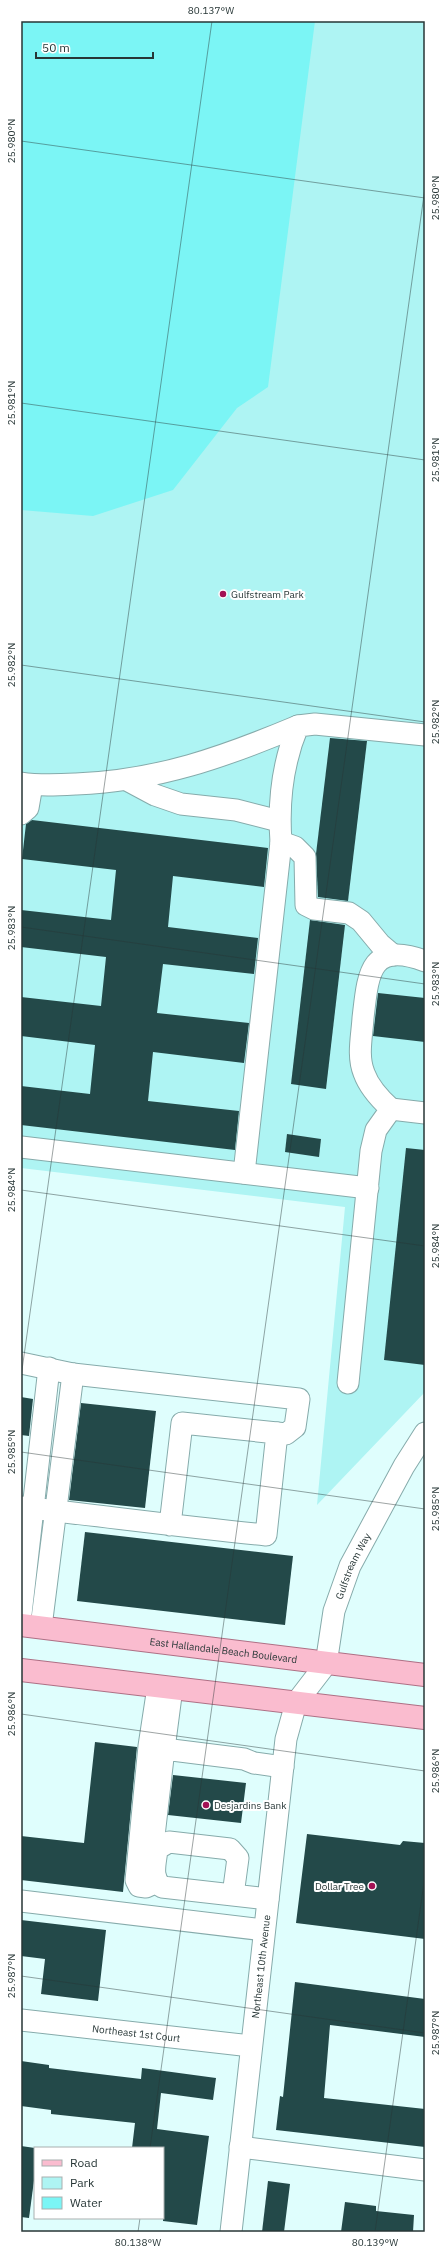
<svg xmlns="http://www.w3.org/2000/svg" width="446" height="2253" viewBox="0 0 446 2253" font-family="'IBM Plex Sans',sans-serif">
  <style>
    .green { fill: #aef4f3 }
    .water { fill: #7bf5f5 }
    .building { fill: #234949 }
    .lines { fill: none; stroke-linecap: round; stroke-linejoin: round }
    .minor-casing { stroke: #86abab; stroke-width: 23 }
    .major-casing { stroke: #ae7085; stroke-width: 24 }
    .minor { stroke: #fff; stroke-width: 21 }
    .major { stroke: #fabccf; stroke-width: 22 }
    .ticks { fill: none; stroke: #273636; stroke-width: 1; stroke-opacity: 0.45 }
    .poi-dot { fill: #a31154; stroke: #fff; stroke-width: 1.5 }
    .labels { text-anchor: middle; stroke-width: 4; stroke-linejoin: round; paint-order: stroke }
    .poi-label { font-size: 10px; fill: #273636; stroke: #fff; text-anchor: start }
    .street-label { font-size: 10px; fill: #273636; stroke: #fff }
    .neatline { fill: none; stroke: #273636; stroke-width: 1.5 }
    .ticks-label { font-size: 10px; text-anchor: middle; fill: #273636 }
  </style>
  <rect width="100%" height="100%" fill="#dffefd"/>
  <polygon class="green" points="21,21 425,21 425,1392 317,1505 345,1207 21,1168"/>
  <polygon class="water" points="21,21 315,21 268,387 237,408 173,490 93,516 21,510"/>
  <g class="building">
    <polygon points="330,738 367,741 348,901 318,897 316,854"/>
    <polygon points="32,820 268,848 264,887 173,876 168,927 258,938 254,974 163,964 157,1013 249,1023 244,1063 153,1052 148,1101 239,1111 235,1150 21,1125 21,1086 90,1094 95,1045 21,1036 21,997 101,1006 106,957 21,947 21,910 111,920 116,870 22,859 26,824"/>
    <polygon points="310,920 345,925 326,1089 291,1084"/>
    <polygon points="378,993 425,998 425,1042 373,1036"/>
    <polygon points="287,1134 321,1139 319,1157 285,1152"/>
    <polygon points="406,1148 425,1150 425,1365 384,1360"/>
    <polygon points="21,1397 33,1399 29,1436 21,1435"/>
    <polygon points="81,1403 156,1411 145,1508 69,1500"/>
    <polygon points="85,1532 293,1556 285,1625 77,1601"/>
    <polygon points="95,1742 137,1747 123,1892 21,1880 21,1836 84,1843"/>
    <polygon points="173,1775 246,1783 241,1823 168,1815"/>
    <polygon points="307,1834 400,1845 403,1841 425,1843 425,1939 296,1923"/>
    <polygon points="21,1920 106,1930 98,2001 41,1994 45,1959 21,1956"/>
    <polygon points="295,1982 425,1999 425,2037 330,2025 324,2098 425,2109 425,2147 276,2130 280,2096 283,2097"/>
    <polygon points="21,2061 49,2065 49,2068 141,2079 142,2068 216,2078 213,2100 161,2093 157,2129 209,2136 197,2225 163,2221 163,2148 132,2148 135,2123 51,2114 51,2110 21,2106"/>
    <polygon points="21,2146 35,2148 35,2173 29,2218 21,2217"/>
    <polygon points="268,2181 290,2184 284,2232 262,2232"/>
    <polygon points="345,2202 376,2206 376,2211 414,2215 413,2232 341,2232"/>
  </g>
  <g class="lines">
    <g class="minor-casing">
      <g id="minor">
        <polyline points="127,780 155,795 181,804 236,810 279,821"/>
        <path d="M21,783C39,786 57,785 76,784C157,781 224,757 298,726"/>
        <polyline points="21,814 28,808 32,785"/>
        <polyline points="281,842 295,847 305,857 306,905 314,909 349,913 361,921 380,944 393,955"/>
        <polyline points="391,1109 425,1113"/>
        <polyline points="21,1147 368,1188"/>
        <path d="M244,1173L281,842C278,801 282,764 298,726L315,724L425,735"/>
        <polyline points="21,1363 73,1374 299,1399 295,1427 286,1434 277,1433"/>
        <path d="M348,1383L371,1151L376,1130L391,1109C380,1099 369,1087 364,1073C357,1056 362,1036 363,1018C368,975 369,940 425,961"/>
        <path d="M21,1507C103,1516 184,1527 266,1535L277,1433L182,1423L170,1525"/>
        <polyline points="21,1614 49,1368"/>
        <polyline points="41,1627 73,1374"/>
        <polyline points="151,1746 164,1749 172,1688"/>
        <polyline points="157,1849 154,1836 164,1749 244,1759 254,1763 283,1767"/>
        <polyline points="157,1882 146,1887 139,1886 136,1880 149,1746 158,1687"/>
        <path d="M233,1895L238,1858L230,1849L169,1842L157,1849C156,1862 150,1877 162,1887L268,1899"/>
        <polyline points="21,1901 264,1930"/>
        <path id="s1" d="M21,2020L251,2046"/>
        <polyline points="240,2147 425,2170"/>
        <path id="s2" d="M231,2232L286,1739L296,1703L326,1664L334,1611L350,1566L404,1466L425,1433"/>
      </g>
    </g>
    <g class="major-casing">
      <g id="major">
        <path id="s3" d="M21,1625L425,1675"/>
        <polyline points="21,1670 425,1718"/>
      </g>
    </g>
    <use href="#minor" class="minor"/>
    <use href="#major" class="major"/>
  </g>
  <path class="ticks" d="M21,141L425,198M21,403L425,460M21,665L425,722M21,927L425,984M21,1190L425,1246M21,1377L212,21M21,1452L425,1509M21,1714L425,1771M21,1976L425,2033M150,2148L425,188M138,2232L140,2218M375,2232L425,1875"/>
  <g class="poi-dot">
    <circle cx="223" cy="594" r="4"/>
    <circle cx="206" cy="1805" r="4"/>
    <circle cx="372" cy="1886" r="4"/>
  </g>
  <g class="labels">
    <g class="poi-label">
      <text x="231" y="598">Gulfstream Park</text>
      <text x="214" y="1809">Desjardins Bank</text>
      <text x="364" y="1890" text-anchor="end">Dollar Tree</text>
    </g>
    <g class="street-label">
      <text dy="4" stroke="none"><textPath href="#s2" startOffset="685">Gulfstream Way</textPath></text>
      <text dy="4" stroke="none"><textPath href="#s3" startOffset="204">East Hallandale Beach Boulevard</textPath></text>
      <text dy="4" stroke="none"><textPath href="#s2" startOffset="267">Northeast 10th Avenue</textPath></text>
      <text dy="4" stroke="none"><textPath href="#s1" startOffset="116">Northeast 1st Court</textPath></text>
    </g>
  </g>
  <rect width="446" height="2253" fill="none" stroke="#ffffff" stroke-width="44"/>
  <rect x="34" y="2147" width="130" height="72" fill="#ffffff" stroke="#a9afaf"/>
  <rect x="42" y="2160" width="20" height="6" fill="#fabccf" stroke="#a9afaf"/>
  <text x="70" y="2167" font-size="12" fill="#273636">Road</text>
  <rect x="42" y="2177" width="20" height="12" fill="#aef4f3" stroke="#a9afaf"/>
  <text x="70" y="2187" font-size="12" fill="#273636">Park</text>
  <rect x="42" y="2197" width="20" height="12" fill="#7bf5f5" stroke="#a9afaf"/>
  <text x="70" y="2207" font-size="12" fill="#273636">Water</text>
  <path d="M36 52v6h117v-6" fill="none" stroke="#273636" stroke-width="2"/>
  <text x="42" y="52" font-size="12" fill="#273636" stroke="#ffffff" stroke-width="3" paint-order="stroke">50 m</text>
  <rect x="22" y="22" width="402" height="2209" class="neatline"/>
  <g class="ticks-label">
    <text x="211" y="14">80.137°W</text>
    <text transform="translate(11 141) rotate(-90)" y="4">25.980°N</text>
    <text transform="translate(435 198) rotate(-90)" y="4">25.980°N</text>
    <text transform="translate(11 403) rotate(-90)" y="4">25.981°N</text>
    <text transform="translate(435 460) rotate(-90)" y="4">25.981°N</text>
    <text transform="translate(11 665) rotate(-90)" y="4">25.982°N</text>
    <text transform="translate(435 722) rotate(-90)" y="4">25.982°N</text>
    <text transform="translate(11 928) rotate(-90)" y="4">25.983°N</text>
    <text transform="translate(435 984) rotate(-90)" y="4">25.983°N</text>
    <text transform="translate(11 1190) rotate(-90)" y="4">25.984°N</text>
    <text transform="translate(435 1246) rotate(-90)" y="4">25.984°N</text>
    <text transform="translate(11 1452) rotate(-90)" y="4">25.985°N</text>
    <text transform="translate(435 1509) rotate(-90)" y="4">25.985°N</text>
    <text transform="translate(11 1714) rotate(-90)" y="4">25.986°N</text>
    <text transform="translate(435 1771) rotate(-90)" y="4">25.986°N</text>
    <text transform="translate(11 1976) rotate(-90)" y="4">25.987°N</text>
    <text transform="translate(435 2033) rotate(-90)" y="4">25.987°N</text>
    <text x="138" y="2246">80.138°W</text>
    <text x="375" y="2246">80.139°W</text>
  </g>
</svg>
